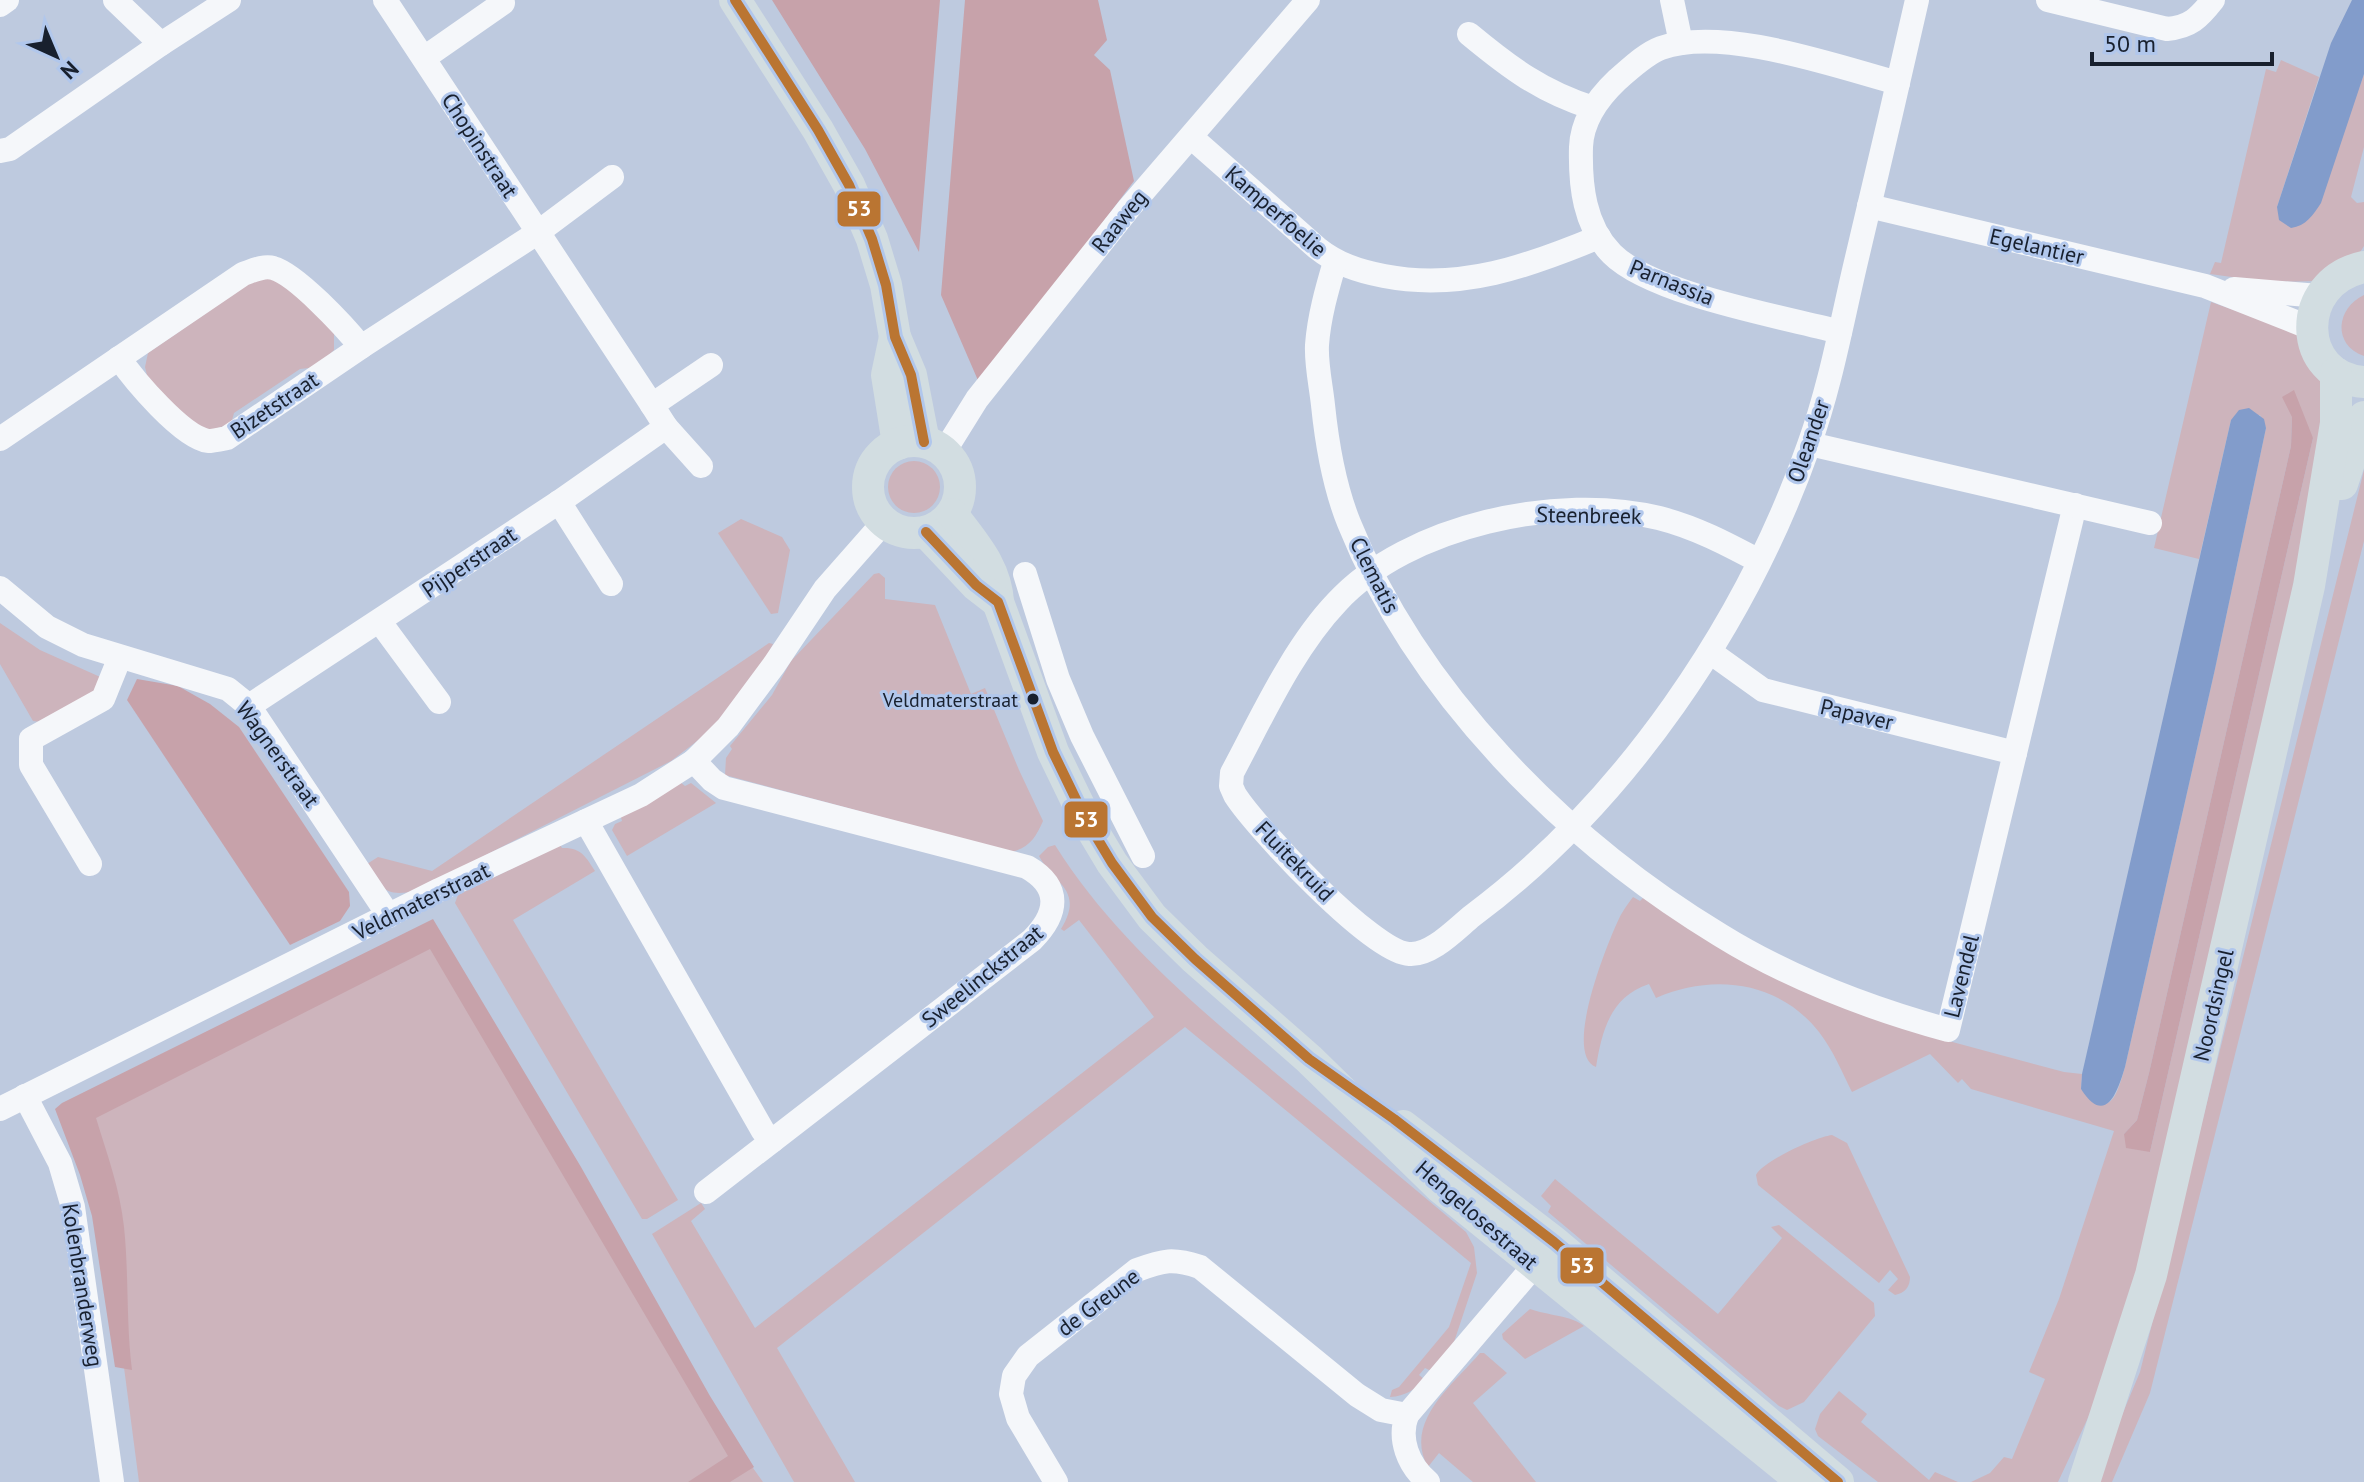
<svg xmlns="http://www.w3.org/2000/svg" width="2364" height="1482" viewBox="0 0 2364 1482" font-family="'PT Sans',sans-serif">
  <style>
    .green { fill: #cdb4bc; fill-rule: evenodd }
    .forest { fill: #c7a2aa }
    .water { fill: #829ccb }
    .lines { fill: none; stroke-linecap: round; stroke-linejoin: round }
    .minor { stroke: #f5f7fa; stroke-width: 24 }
    .major { stroke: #d2dde1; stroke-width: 32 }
    .bus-1-casing { stroke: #b1c7ec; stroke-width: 16 }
    .bus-1 { stroke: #ba7532; stroke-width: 10 }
    .bus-dot { fill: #18202e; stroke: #b1c7ec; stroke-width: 3 }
    .labels { text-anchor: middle; stroke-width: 6; stroke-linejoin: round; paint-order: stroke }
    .bus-label { font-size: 20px; fill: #18202e; stroke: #b1c7ec; text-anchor: end }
    .street-label { font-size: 22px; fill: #18202e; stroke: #b1c7ec }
    .line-badge { stroke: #b1c7ec; stroke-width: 3 }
    .badge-label { font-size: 22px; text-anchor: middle; font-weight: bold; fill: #fff }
  </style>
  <rect width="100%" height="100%" fill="#becadf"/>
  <g class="green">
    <polygon points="2281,60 2319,77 2277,207 2359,88 2364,74 2364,147 2351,197 2357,203 2364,202 2364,246 2357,257 2316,281 2268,282 2210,274 2215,262 2221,263 2266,69 2276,72"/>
    <polygon points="267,277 282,280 334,330 334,350 317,367 300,369 234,413 231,424 208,431 196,427 149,383 145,367 148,353 254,280"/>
    <path d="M2364,295V356C2332,345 2336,308 2364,295Z"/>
    <path d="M2211,302L2296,332L2329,379L2325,440L2150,1241L2094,1405L2058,1482H1971L1990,1473L2004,1457L2012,1459L2045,1379L2029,1372L2059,1299L2114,1131L1971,1089L1962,1079L1958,1083L1930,1054L1852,1092C1842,1072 1833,1050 1819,1032C1779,981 1713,973 1656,998L1649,984C1610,997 1602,1031 1596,1067C1563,1054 1606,947 1617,923C1621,913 1627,905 1633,897L1640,901L1644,897L1908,1030L2064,1072L2082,1074L2081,1089C2110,1122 2117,1095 2125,1067L2215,669L2266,428L2260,415L2231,420L2199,559L2154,548ZM2292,417L2313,438L2150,1152L2124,1134L2137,1120L2149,1073L2291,446Z"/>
    <circle cx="914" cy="487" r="26"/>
    <polygon points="2364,470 2364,541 2150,1393 2112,1482 2094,1482 2140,1372"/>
    <polygon points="741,519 782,537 790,550 778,613 771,614 718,533"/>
    <path d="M879,573L885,578V599L935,605L971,694L985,688L1019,770L1043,821C1036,837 1030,847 1012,852L725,775L726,758L732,749L730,746L772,695L791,661L874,574Z"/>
    <polygon points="0,623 40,650 107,680 103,689 40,722 33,721 0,664"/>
    <path d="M769,643L773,644L761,668L709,732L671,761L415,891C385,897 382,889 367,864L378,857L432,871Z"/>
    <polygon points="680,782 685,786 691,783 716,803 627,856 612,830 615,824 622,821 620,814"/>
    <path d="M560,845L562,848C581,847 586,857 595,871L513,920L678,1200L647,1219H642L455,903L458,895Z"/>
    <path d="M1055,845C1112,936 1197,1007 1279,1076C1342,1128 1404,1180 1466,1232L1474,1247L1477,1273L1454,1342L1433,1372L1425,1368L1419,1375L1425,1380C1413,1390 1406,1396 1390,1397L1392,1390L1399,1387L1449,1327L1471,1263L1185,1027L777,1348L855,1482H794L652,1234L701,1203L705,1209L691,1221L755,1328L1154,1017L1079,920L1064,931L1061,929C1085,890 1054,884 1039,856L1048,847Z"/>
    <polygon points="434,942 753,1468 763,1482 139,1482 108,1245 80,1123"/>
    <path d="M1832,1135L1847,1143L1910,1277C1910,1287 1905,1293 1895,1295L1888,1290L1898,1279L1890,1270L1879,1283L1758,1185L1756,1175C1763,1161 1816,1137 1832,1135Z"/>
    <polygon points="1555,1179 1718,1314 1782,1238 1771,1227 1779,1225 1874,1303 1875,1316 1804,1402 1787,1410 1779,1406 1548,1212 1551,1206 1541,1196"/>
    <path d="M1530,1309C1546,1315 1573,1316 1584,1326L1525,1359L1503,1339L1502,1334Z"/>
    <path d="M1480,1353H1484L1507,1373L1473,1403L1536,1482H1473L1439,1453L1428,1467C1403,1422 1453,1385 1480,1353Z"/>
    <polygon points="1839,1391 1867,1414 1861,1422 1929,1480 1935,1472 1958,1482 1878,1482 1818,1436 1815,1429 1820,1414"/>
  </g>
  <g class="forest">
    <polygon points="772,0 940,0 919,252 865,149"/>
    <polygon points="965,0 1098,0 1107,40 1094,55 1110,70 1134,181 980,385 941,295"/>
    <polygon points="2294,390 2313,438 2150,1152 2126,1148 2124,1134 2137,1120 2149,1073 2291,446 2292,417 2282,397"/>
    <polygon points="137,679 178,686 210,704 239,727 349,892 350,906 340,921 290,945 127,700"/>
    <path d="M433,919L581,1167L710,1396L754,1467L730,1482H688L728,1456L430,949L96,1118C107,1154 120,1189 124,1227C129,1275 126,1323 132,1370L115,1367L92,1216L80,1175L55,1109L62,1103Z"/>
  </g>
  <g class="water">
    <path d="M2352,0H2364V74L2321,203C2313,215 2306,226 2291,228L2279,220L2277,207L2331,43Z"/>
    <path d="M2249,408L2264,419L2266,428L2215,669L2125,1067C2118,1090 2106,1128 2081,1089L2082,1074L2231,420L2239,410Z"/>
  </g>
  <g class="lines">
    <g class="minor">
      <polyline points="115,0 161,44"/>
      <polyline points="385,0 652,405 666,427 701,466"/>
      <polyline points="1672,0 1681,43"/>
      <path d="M2048,0L2167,29C2190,27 2199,18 2213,0"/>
      <polyline points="0,5 7,0"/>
      <path d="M1469,34C1510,68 1542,92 1593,108"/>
      <polyline points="424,58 503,3"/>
      <path d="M1191,137L1317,248C1337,264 1358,271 1384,276C1461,291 1529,266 1599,237"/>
      <polyline points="0,151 10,149 161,44 229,0"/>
      <polyline points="1869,206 2205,286 2311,328"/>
      <path d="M1335,262C1327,289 1319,317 1317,345C1316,364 1321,386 1323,405C1327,444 1334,486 1349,523C1417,693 1565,841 1720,935C1791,979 1868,1008 1948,1030L2075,505"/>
      <polyline points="2234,289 2319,296"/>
      <path d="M1840,332C1783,317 1652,294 1612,254C1584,226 1580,185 1581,147C1582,120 1598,98 1617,80C1630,69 1645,54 1661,48C1723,26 1835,66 1898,83"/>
      <path d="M119,358C134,380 182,437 208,441C213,441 222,439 227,438L361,347"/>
      <polyline points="652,405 711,365"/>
      <path d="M0,439L243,274C252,271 264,265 273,268C296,274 345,327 361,347L537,233L612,177"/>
      <polyline points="1810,444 2150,523"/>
      <polyline points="944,452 977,399 1129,208 1308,0"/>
      <polyline points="559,502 611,584"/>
      <path d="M1759,561C1727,544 1695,527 1659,518C1559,493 1408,525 1337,602C1293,648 1262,717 1232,773L1231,786L1235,795C1256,828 1373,953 1409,954C1431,956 1456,929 1472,916C1625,802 1746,624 1809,445C1830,387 1841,326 1855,266C1876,177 1897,89 1917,0"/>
      <polyline points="1025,574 1058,679 1082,736 1143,856"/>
      <polyline points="0,588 47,627 83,645 228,689 249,706 389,916"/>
      <polyline points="380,622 439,702"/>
      <polyline points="1710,652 1763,690 2015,753"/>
      <polyline points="249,706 559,502 666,427"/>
      <path d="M694,761L712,780L724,788L1027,867C1062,887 1058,914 1032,940L706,1192"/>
      <polyline points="586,821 763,1131 772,1141"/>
      <polyline points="90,864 31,765 31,739 103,699 120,657"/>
      <polyline points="25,1096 60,1163 73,1207 112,1482"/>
      <polyline points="0,1109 439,890 641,795 694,761 728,727 774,665 825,589 884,522"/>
      <polyline points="1407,1415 1545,1253"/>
      <path d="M1056,1482L1018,1418L1011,1394L1014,1376L1028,1356L1137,1270C1164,1260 1173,1258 1200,1267L1357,1395L1381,1410L1407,1415C1398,1439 1408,1465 1428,1482"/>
    </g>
    <g class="major">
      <polyline points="735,0 818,130 849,185 872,239 886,285 895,337 911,375 924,442"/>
      <path d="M2364,267C2293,282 2297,378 2364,382"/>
      <polyline points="895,337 887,375 898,444"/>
      <circle cx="914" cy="487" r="46"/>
      <polyline points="2342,484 2364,417"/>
      <path d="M952,514C973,543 996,566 998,602L1053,752L1085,818L1112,863L1152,917L1195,959L1309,1059L1440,1187L1803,1482"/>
      <polyline points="926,532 976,585 998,602"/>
      <polyline points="1403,1126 1554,1242 1838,1482"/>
      <polyline points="2084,1482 2151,1275 2309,586 2336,423 2336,373"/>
    </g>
    <g class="bus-1-casing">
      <g id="bus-1">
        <polyline points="735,0 818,130 849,185 872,239 886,285 895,337 911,375 924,442"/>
        <polyline points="926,532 976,585 998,602 1053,752 1085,818 1112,863 1152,917 1195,959 1309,1059 1394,1119 1554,1242 1838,1482"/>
      </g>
    </g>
    <use href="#bus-1" class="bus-1"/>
  </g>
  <circle class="bus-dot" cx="1033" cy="699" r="7"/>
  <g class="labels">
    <g class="bus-label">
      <text x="1018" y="707">Veldmaterstraat</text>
    </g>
    <g class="street-label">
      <text transform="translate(480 145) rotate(57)" y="8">Chopinstraat</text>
      <text transform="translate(1276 211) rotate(41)" y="8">Kamperfoelie</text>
      <text transform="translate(1119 221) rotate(-51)" y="8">Raaweg</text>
      <text transform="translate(2037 246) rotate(13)" y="8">Egelantier</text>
      <text transform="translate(1672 282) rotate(22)" y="8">Parnassia</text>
      <text transform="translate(274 405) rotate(-34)" y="8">Bizetstraat</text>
      <text transform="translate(1808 441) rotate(-71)" y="8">Oleander</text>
      <text transform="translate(1589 515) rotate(1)" y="8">Steenbreek</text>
      <text transform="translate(469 562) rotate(-34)" y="8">Pijperstraat</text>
      <text transform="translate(1375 575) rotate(63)" y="8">Clematis</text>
      <text transform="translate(1857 714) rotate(13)" y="8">Papaver</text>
      <text transform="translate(278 754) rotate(54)" y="8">Wagnerstraat</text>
      <text transform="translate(1295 861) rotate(46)" y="8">Fluitekruid</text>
      <text transform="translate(421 901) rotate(-26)" y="8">Veldmaterstraat</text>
      <text transform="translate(982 976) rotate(-39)" y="8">Sweelinckstraat</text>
      <text transform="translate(1961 976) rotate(-76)" y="8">Lavendel</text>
      <text transform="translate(2213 1005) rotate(-77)" y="8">Noordsingel</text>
      <text transform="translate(1477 1215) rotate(41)" y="8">Hengelosestraat</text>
      <text transform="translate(83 1285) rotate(81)" y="8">Kolenbranderweg</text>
      <text transform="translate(1098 1302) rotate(-37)" y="8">de Greune</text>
    </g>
  </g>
  <g class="line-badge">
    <rect x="836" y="190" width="46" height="38" rx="8" fill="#ba7532"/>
    <rect x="1063" y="800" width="46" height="39" rx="8" fill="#ba7532"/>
    <rect x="1559" y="1246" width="46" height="39" rx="8" fill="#ba7532"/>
  </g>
  <g class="badge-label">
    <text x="859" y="216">53</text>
    <text x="1086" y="827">53</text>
    <text x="1582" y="1273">53</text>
  </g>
  <g transform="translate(56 56) rotate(136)" stroke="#b1c7ec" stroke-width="6" paint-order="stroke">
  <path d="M0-6L14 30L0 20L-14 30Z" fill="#18202e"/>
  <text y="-12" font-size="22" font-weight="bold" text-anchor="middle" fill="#18202e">N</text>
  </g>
  <path d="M2092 52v12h180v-12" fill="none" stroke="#18202e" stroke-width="4"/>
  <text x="2104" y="52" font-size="24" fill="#18202e" stroke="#b1c7ec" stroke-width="6" paint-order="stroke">50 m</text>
</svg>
